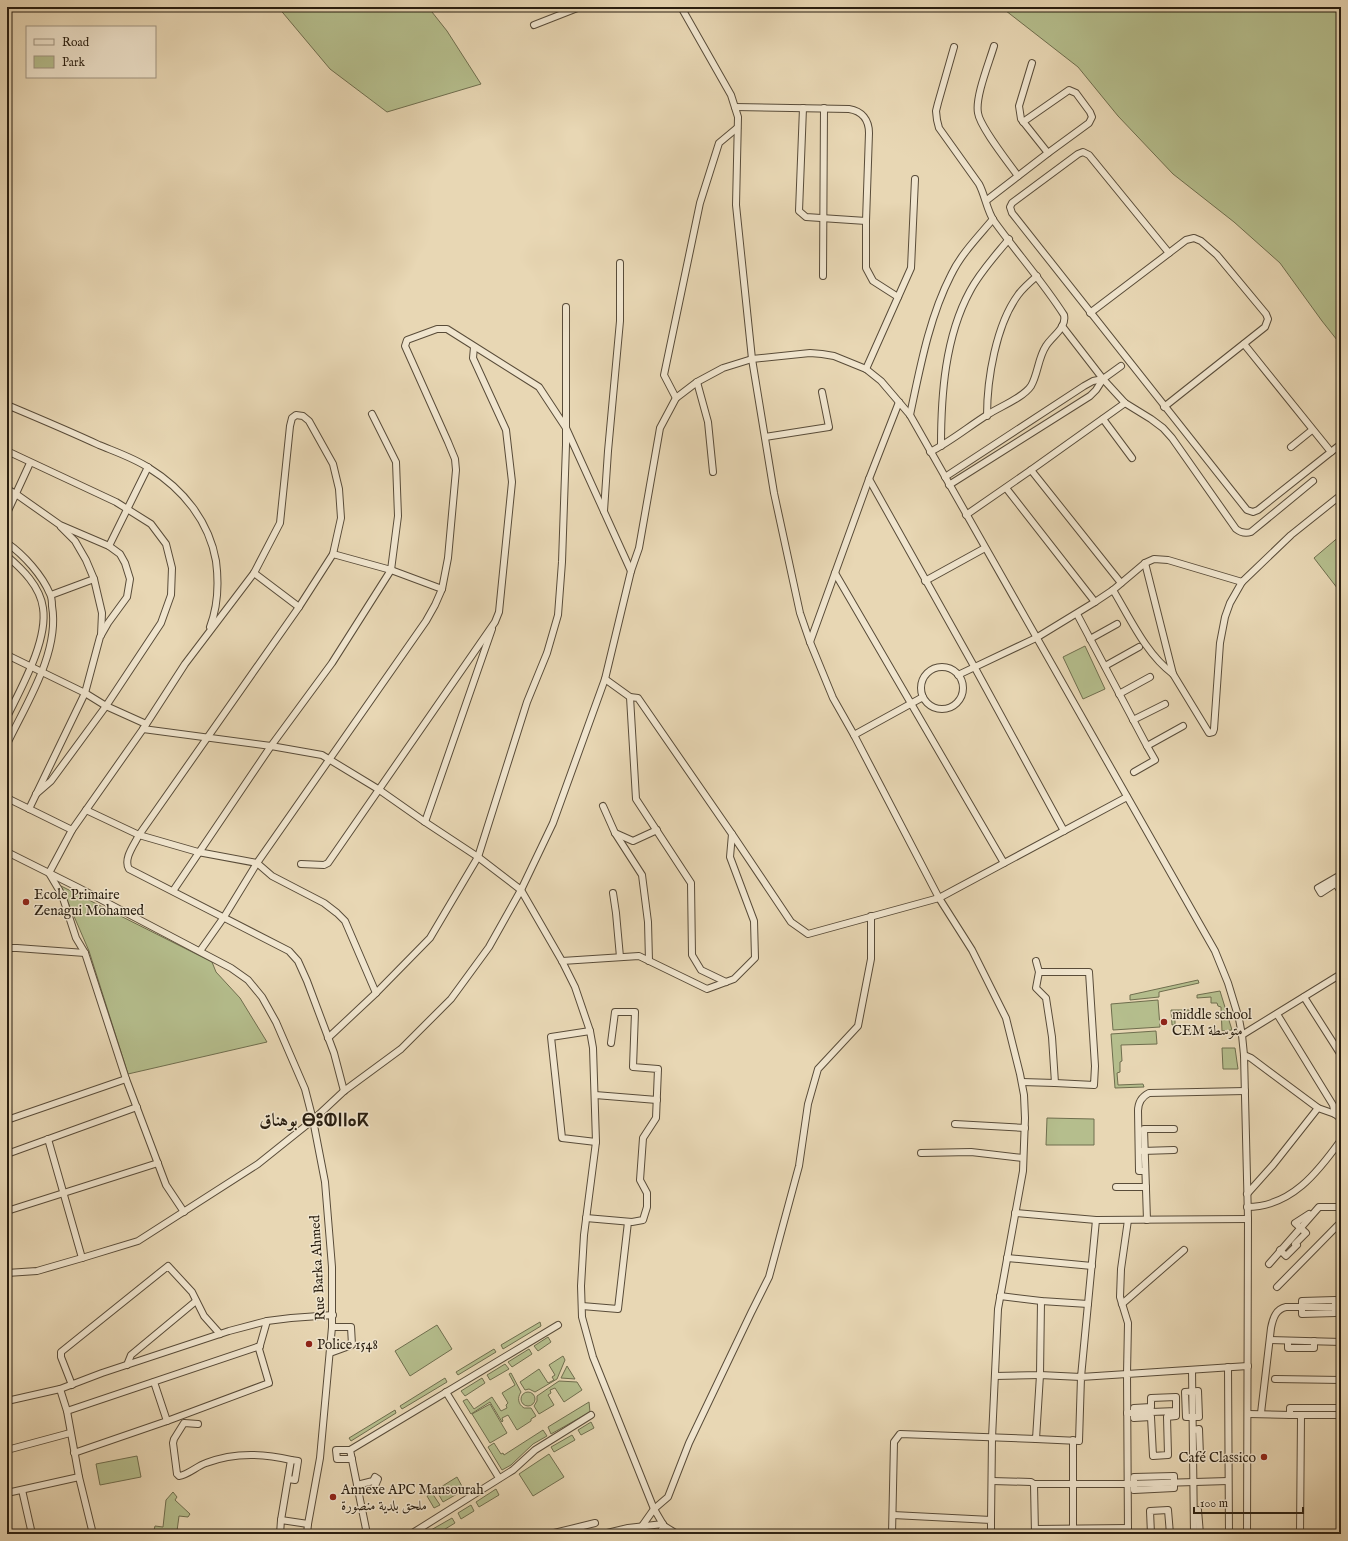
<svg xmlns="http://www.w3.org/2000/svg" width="1348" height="1541" viewBox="0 0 1348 1541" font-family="'IM FELL English',Amiri,'Noto Sans Tifinagh',serif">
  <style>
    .green { fill: #b5be8d; stroke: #6f6e4e }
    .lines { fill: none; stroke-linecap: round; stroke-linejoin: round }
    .minor-casing { stroke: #594c39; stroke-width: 8 }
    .minor { stroke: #f0e5ce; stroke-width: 6 }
    .poi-dot { fill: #8f2418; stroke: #f0e5ce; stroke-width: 1.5 }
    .labels { text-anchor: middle; stroke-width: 3; stroke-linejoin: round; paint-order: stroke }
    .poi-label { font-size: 14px; fill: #291e10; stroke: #f0e5ce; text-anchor: start }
    .street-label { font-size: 14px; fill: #291e10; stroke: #f0e5ce }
    .district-label { font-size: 18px; font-weight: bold; fill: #291e10; stroke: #f0e5ce }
  </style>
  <rect width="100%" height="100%" fill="#e8d7b4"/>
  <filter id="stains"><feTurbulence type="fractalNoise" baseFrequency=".005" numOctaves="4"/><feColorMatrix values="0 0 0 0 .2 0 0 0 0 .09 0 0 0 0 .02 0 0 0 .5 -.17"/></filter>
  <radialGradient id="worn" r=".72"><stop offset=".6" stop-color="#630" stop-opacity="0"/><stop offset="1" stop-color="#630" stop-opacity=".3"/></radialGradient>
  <g class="green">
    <polygon points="278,7 428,7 447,31 481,84 387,112 330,69"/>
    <polygon points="1001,7 1341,7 1341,345 1322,321 1280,263 1234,222 1173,174 1118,116 1078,67"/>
    <polygon points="1341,535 1341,593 1314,558"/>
    <polygon points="1085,646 1105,689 1083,699 1063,657"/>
    <polygon points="61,886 212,962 216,972 240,998 267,1042 128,1074 89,951"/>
    <polygon points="1198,980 1199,983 1159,992 1159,997 1130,1000 1130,995"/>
    <polygon points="1220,991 1232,1030 1222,1031 1221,1007 1218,1006 1217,1003 1211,1003 1211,997 1197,998 1197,995"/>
    <polygon points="1158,1000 1160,1027 1113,1030 1111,1004"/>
    <polygon points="1189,1010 1189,1015 1175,1015 1175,1025 1172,1025 1171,1010"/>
    <polygon points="1156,1031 1157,1044 1121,1045 1122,1061 1120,1062 1120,1072 1117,1073 1118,1085 1143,1084 1144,1087 1115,1088 1111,1034"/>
    <polygon points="1222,1048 1235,1048 1238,1069 1223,1069"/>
    <polygon points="1047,1118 1094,1119 1094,1145 1046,1145"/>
    <polygon points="540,1322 541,1326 503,1349 501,1345"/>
    <polygon points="437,1325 452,1349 410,1376 395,1351"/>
    <polygon points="548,1337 551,1342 538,1351 534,1346"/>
    <polygon points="494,1349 496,1352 458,1375 456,1372"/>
    <polygon points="529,1349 532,1354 512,1367 508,1362"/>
    <polygon points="563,1356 565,1360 557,1379 535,1392 529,1389 525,1390 520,1382 539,1369 548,1383 554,1380 552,1377 555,1375 549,1365"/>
    <polygon points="505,1364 509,1369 490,1380 487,1375"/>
    <polygon points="567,1366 575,1379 561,1378"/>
    <path d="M511,1373L521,1392C517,1398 518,1404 524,1408H531L536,1416L531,1419V1421L517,1430L508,1415L502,1418L503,1421L502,1422L490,1402L471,1414L463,1401L467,1399L474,1409L492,1397L501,1411L507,1408L506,1405L508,1403L502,1393L515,1385L509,1374Z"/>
    <polygon points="445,1378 447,1382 402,1409 400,1406"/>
    <polygon points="482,1378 485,1383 465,1396 461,1391"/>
    <polygon points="559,1381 577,1382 582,1390 564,1402 555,1388 550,1390 551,1393 548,1395 554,1405 539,1414 534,1406 537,1401 537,1396"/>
    <circle cx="528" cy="1399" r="7"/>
    <polygon points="589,1402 590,1412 551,1434 548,1427"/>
    <polygon points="490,1404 507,1433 490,1443 472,1414"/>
    <polygon points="395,1410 396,1413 351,1441 349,1438"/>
    <polygon points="591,1422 594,1428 581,1435 578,1430"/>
    <polygon points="543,1430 547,1436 533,1444 511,1465 502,1470 488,1447 494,1443 501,1454 503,1453 504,1455"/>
    <polygon points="572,1435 575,1440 554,1452 551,1447"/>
    <polygon points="549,1454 564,1477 533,1496 519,1474"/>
    <polygon points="137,1456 141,1477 100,1485 96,1464"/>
    <polygon points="457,1477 464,1490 443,1502 436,1490"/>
    <polygon points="496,1489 499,1495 479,1507 476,1502"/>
    <polygon points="173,1492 177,1497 175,1500 190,1514 188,1517 179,1516 177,1531 185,1532 185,1534 153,1534 155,1526 163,1527 166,1500"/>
    <polygon points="432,1493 440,1505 434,1508 427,1496"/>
    <polygon points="471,1505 474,1511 461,1519 458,1513"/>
    <polygon points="452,1518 455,1523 437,1534 433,1534 431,1530"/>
  </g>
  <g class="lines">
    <g class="minor-casing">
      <g id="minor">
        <polyline points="681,7 731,95 738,117 736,205 752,359 774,493 800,613 810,642 833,698 854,735 939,898 972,950 1006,1018 1020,1074 1024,1095 1025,1118 1023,1171 998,1309 992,1438 991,1520"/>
        <polyline points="534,25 580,7"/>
        <path d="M994,46C989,63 975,97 978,113C980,127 1008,162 1018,176"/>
        <polyline points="1032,63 1019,106 1021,119 1048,153"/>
        <path d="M735,107L849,109C862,111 869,120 869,133L866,221V268L873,281L898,297"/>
        <polyline points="803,108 799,211 806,217 866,221"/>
        <polyline points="987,200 1048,153 1089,123 1092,117 1090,112 1076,93 1069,90 1023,122"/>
        <polyline points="1169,253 1089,155 1083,152 1078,154 1012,203 1010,207 1012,213 1247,510 1253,512 1258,510 1341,444"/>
        <polyline points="823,276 824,108"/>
        <polyline points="1090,313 1169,253 1186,240 1194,238 1201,241 1217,255 1266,314 1268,319 1265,327 1164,407"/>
        <path d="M1062,326L1103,379L1125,403L1151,419L1163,428L1172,438L1236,529C1241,533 1245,534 1251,532L1313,481"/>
        <polyline points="1244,344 1331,452"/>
        <polyline points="866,369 911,268 915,179"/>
        <polyline points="697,382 708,422 713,472"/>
        <polyline points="676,398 664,375 700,203 719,143 737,128"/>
        <path d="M7,405C38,418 69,431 99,445C116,452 134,458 149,468C183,489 209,521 216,561C219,584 218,606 210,627"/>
        <path d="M910,415C920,368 929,318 951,275C961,254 978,237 993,219"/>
        <path d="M987,416C987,379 996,325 1018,295C1023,288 1030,282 1037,276"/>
        <polyline points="1103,419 1132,458"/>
        <polyline points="765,437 829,427 822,392"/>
        <path d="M941,446C941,395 945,337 970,291C980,272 995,256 1009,239"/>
        <polyline points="1291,447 1312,430"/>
        <polyline points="7,451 116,502 151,524 166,544 172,568 171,595 161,623 106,706 51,781 36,794"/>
        <path d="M930,452C950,442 968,427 987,415C999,407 1023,398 1031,386C1038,374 1038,358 1046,346C1052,336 1067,328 1064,315C1043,282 1017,253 994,221C987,211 985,195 979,184L939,128L937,120L936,111L938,103L954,47"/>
        <polyline points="945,477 1084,386 1093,381 1103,379 1121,366"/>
        <polyline points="869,479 975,668 1064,831"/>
        <polyline points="949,485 1090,396 1096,390 1103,379"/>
        <polyline points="1006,488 1095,602"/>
        <polyline points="7,489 16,494 60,525 109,546 120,554 125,563 130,579 127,597 108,623 100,637 85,693 29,809"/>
        <polyline points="604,511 608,451 620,321 620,263"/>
        <polyline points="7,513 30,463"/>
        <polyline points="966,515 1031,470"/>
        <path d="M7,543C24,555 42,575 50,594C52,598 52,602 52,606C60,652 26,704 7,744"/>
        <polyline points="109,546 148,467"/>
        <path d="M7,556C22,569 40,586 43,608C48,641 21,688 7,717"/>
        <polyline points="1145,563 1173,674 1209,733 1213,732 1214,729 1220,643 1225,617 1230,603 1242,582"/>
        <polyline points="254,573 299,607"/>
        <polyline points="835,573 1004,863"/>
        <polyline points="94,579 102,613 101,635"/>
        <polyline points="925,581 985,548"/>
        <polyline points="1121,583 1031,470 1125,403"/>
        <path d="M1113,590C1130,618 1146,654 1173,674"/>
        <polyline points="51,595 94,579 86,560 75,541 61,527"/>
        <polyline points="1077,614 1147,746 1183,726"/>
        <polyline points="1090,639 1117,624"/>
        <polyline points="810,642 869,479 899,402"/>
        <polyline points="7,655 85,693 106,706 146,724"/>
        <polyline points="1105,666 1139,647"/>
        <circle cx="942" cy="688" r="21"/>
        <polyline points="958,675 1036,638 1095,602 1113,590 1145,563 1154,559 1168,560 1242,582 1291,535 1341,495"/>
        <polyline points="1119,694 1150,677"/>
        <polyline points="630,697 636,799 691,883 692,955 701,970 726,982"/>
        <polyline points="1133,720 1165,704"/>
        <polyline points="143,729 271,746 322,755 378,789 425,822 478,857 521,890 553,823 605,679 631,571 639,548 660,428 676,398 697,382 723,368 752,359 810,353 822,354 834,356 866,369 881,381 910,415 1215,951 1228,983 1239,1019 1242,1035 1244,1055 1248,1219 1247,1534"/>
        <polyline points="854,735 923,697"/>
        <polyline points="1134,772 1155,760 1147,746"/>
        <polyline points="7,798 72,830"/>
        <polyline points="603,806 615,833 642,875 648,922 649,961"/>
        <polyline points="86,810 139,835 198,852 257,863 272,876 324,903 337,913 345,921 376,993"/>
        <polyline points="425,822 492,629"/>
        <polyline points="615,833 633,841 657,830"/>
        <polyline points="732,834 791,922 808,934 939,898 1127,797"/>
        <polyline points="7,852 79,888 231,968 248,980 262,997 276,1022 305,1089 313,1120 325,1182 332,1267 332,1327 320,1458 308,1524 307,1534"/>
        <polyline points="301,864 324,865 328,863 495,622 499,612 512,482 506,430 473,358 474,347"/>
        <polyline points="1340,881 1337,877 1318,888 1321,893 1341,880"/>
        <polyline points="1336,884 1341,892"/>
        <polyline points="173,891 271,746 332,663 391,570 442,589"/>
        <polyline points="613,893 616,913 620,957"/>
        <polyline points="7,948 17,948 85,953"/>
        <polyline points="200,951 224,917 257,863 426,621 435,605 442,589 448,558 456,470 455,459 448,442 405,346 407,340 437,329 447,329 539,387 566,428 631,571"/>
        <polyline points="562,961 639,956 707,989 734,979 755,958 754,921 730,857 732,834 638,698 630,697 605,679"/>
        <polyline points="1039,972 1089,972 1095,1066 1094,1085 1055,1083"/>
        <polyline points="1304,997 1341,1055"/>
        <polyline points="1277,1014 1333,1105 1335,1114"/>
        <polyline points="590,1031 551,1037 562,1138 596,1142"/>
        <polyline points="1242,1035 1341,974"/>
        <polyline points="328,1038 376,993 430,938 478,857 527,702 547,653 558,615 562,562 566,445 566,307"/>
        <polyline points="1244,1055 1251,1058 1318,1108 1335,1114 1341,1119"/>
        <polyline points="1022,1082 1055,1083 1052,1037 1046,998 1036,988 1039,972 1036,961"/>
        <path d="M344,1091L334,1053L307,981L298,961L289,951L129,869C123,859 134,845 139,835L299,607L333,554L391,570L398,516L396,462L372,414"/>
        <polyline points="595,1095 657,1100"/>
        <polyline points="7,1120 126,1079"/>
        <polyline points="955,1124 1025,1128"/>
        <polyline points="48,1139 82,1258"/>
        <polyline points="1142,1151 1174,1150"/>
        <polyline points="921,1153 971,1152 1023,1158"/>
        <polyline points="7,1154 137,1107"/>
        <path d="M1145,1171H1139L1138,1111C1138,1103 1141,1097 1149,1093L1245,1091"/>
        <polyline points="1116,1187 1146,1187"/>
        <polyline points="1247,1194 1273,1165 1318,1108"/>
        <path d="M1247,1207C1291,1207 1318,1172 1341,1140"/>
        <polyline points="7,1211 158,1163"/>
        <polyline points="184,1212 166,1185 126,1079 85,953 76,938 62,895 49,873 72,830 143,729 185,664 254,573 280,523 290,426 292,418 296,415 303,416 309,421 333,464 339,489 341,518 333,554"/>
        <polyline points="1015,1213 1096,1220"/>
        <polyline points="586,1218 632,1222 643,1220 647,1207 647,1193 640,1180 643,1138 656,1118 658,1069 633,1067 635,1012 615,1012 611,1043"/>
        <polyline points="1147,1220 1144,1129 1174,1129"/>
        <polyline points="1280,1250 1286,1256 1297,1245 1295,1244 1306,1233 1295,1223 1309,1214"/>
        <polyline points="1007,1258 1092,1266"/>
        <polyline points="1269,1264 1319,1207 1341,1207"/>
        <polyline points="7,1273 37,1271 82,1258 138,1241 258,1164 313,1120 344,1091 401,1049 451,999 489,947 521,890 562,961 575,987 590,1031 593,1048 596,1142 584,1235 581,1286 582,1317 593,1357 654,1509 664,1526 677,1534"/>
        <polyline points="1277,1287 1341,1222"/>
        <polyline points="1000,1296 1041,1301 1088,1304"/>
        <polygon points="1335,1300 1335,1313 1302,1314 1302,1301"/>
        <polyline points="1122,1304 1184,1250"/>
        <polyline points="582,1306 618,1309 628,1222"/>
        <polyline points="1270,1340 1341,1342"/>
        <polyline points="1288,1341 1288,1348 1314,1348 1314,1341"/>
        <polyline points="330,1353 352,1345 351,1327 332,1327"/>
        <polyline points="127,1365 131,1355 196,1301"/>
        <polyline points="1228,1367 1229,1534"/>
        <polyline points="1192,1370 1194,1534"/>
        <polyline points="995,1376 1040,1375 1041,1301"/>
        <polyline points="1275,1379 1341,1380"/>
        <polyline points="72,1385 61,1357 61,1352 168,1266 192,1292 204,1316 220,1334"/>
        <polyline points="60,1389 67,1411 79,1477 93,1534"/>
        <polygon points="1198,1391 1199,1417 1186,1417 1185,1392"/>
        <polyline points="446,1392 499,1478"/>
        <polyline points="7,1401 60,1389 102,1373 229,1331 267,1321 291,1318 333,1315"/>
        <polyline points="67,1411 260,1346"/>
        <polyline points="1127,1413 1176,1411 1176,1416 1167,1417 1168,1455 1153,1456 1151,1417 1134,1418 1134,1408 1151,1407 1151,1398 1176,1397 1176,1411"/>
        <path d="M1261,1413L1271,1328C1273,1318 1276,1309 1286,1307H1341"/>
        <polyline points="1248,1414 1290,1415 1341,1415"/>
        <polyline points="1290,1415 1290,1408 1341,1408"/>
        <polyline points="167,1421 269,1383 259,1349 267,1321"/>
        <path d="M198,1424L184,1423L174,1439L173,1443L177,1474L179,1476C188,1475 197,1466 206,1463C234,1452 262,1453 291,1460L281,1520"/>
        <polyline points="1193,1430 1199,1429 1200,1456 1193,1456"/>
        <polyline points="1036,1439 1079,1441 1081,1377 1127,1374 1128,1323 1120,1297 1121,1269 1128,1220"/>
        <polyline points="7,1450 70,1433"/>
        <polyline points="350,1450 336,1450 337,1459 352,1459"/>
        <polyline points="74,1453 167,1421 154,1382"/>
        <polygon points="1174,1476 1174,1488 1134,1490 1134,1477"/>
        <polyline points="288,1479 295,1480 298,1461 291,1460"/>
        <polyline points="992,1481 1031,1482 1034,1484 1128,1484 1228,1481"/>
        <polyline points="1034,1484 1035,1534"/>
        <polyline points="357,1485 373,1481 375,1477 378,1479 374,1488 358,1492"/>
        <polyline points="22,1490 32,1534"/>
        <polyline points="7,1493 79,1477"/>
        <polyline points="1194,1511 1198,1510 1200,1534"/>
        <polyline points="893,1515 991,1520 991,1534"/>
        <polyline points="642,1526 654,1509 668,1497 689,1443 751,1313 769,1277 799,1166 808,1104 818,1069 858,1026 871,959 871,916"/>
        <polyline points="1073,1528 1073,1440"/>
        <polyline points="1035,1529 1128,1528"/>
        <polyline points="280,1534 281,1520 308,1524"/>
        <polyline points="367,1534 350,1450 558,1325"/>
        <polyline points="411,1534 513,1470 535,1450 591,1415"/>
        <polyline points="550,1534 595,1523"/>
        <polyline points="603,1534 628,1528 663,1524"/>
        <polyline points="659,1534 664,1526"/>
        <polyline points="892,1534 894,1442 900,1434 1036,1439 1040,1375 1081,1377 1096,1220 1248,1219"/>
        <polyline points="1128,1534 1127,1374 1248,1366"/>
        <polyline points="1151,1534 1150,1511 1168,1510 1170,1534"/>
        <polyline points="1300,1534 1301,1416"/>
      </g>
    </g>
    <use href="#minor" class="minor"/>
  </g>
  <g class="poi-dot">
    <circle cx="26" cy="902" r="4"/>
    <circle cx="1164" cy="1022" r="4"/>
    <circle cx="309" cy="1344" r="4"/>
    <circle cx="1264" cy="1457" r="4"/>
    <circle cx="333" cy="1497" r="4"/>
  </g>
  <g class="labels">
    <g class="poi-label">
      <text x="34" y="899">Ecole Primaire<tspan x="34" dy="16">Zenagui Mohamed</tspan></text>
      <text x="1172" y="1019">middle school<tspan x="1172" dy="16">CEM متوسطة</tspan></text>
      <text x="317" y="1349">Police 1548</text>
      <text x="1256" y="1462" text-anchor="end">Café Classico</text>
      <text x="341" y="1494">Annexe APC Mansourah<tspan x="341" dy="16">ملحق بلدية منصورة</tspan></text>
    </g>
    <g class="street-label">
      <text transform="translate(317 1268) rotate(-93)" y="5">Rue Barka Ahmed</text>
    </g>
    <g class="district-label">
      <text x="314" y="1126">بوهناق ⴱⵓⵀⵏⵏⴰⴽ</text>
    </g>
  </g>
  <rect width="1348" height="1541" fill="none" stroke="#e8d7b4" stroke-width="24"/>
  <rect x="8" y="8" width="1332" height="1525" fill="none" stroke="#291e10" stroke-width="2"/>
  <rect x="12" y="12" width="1324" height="1517" fill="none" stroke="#291e10"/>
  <rect x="26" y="26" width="130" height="52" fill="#f0e5ce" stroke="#a09582"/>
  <rect x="34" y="39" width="20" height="6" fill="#f0e5ce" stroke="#a09582"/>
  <text x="62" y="46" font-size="12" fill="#291e10">Road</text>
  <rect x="34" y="56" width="20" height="12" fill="#b5be8d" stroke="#a09582"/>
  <text x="62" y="66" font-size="12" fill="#291e10">Park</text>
  <path d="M1194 1507v6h109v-6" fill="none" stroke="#291e10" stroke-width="2"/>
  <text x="1200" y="1507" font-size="12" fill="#291e10" stroke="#f0e5ce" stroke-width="3" paint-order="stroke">100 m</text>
  <rect width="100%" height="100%" filter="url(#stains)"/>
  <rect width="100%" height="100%" fill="url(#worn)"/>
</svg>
